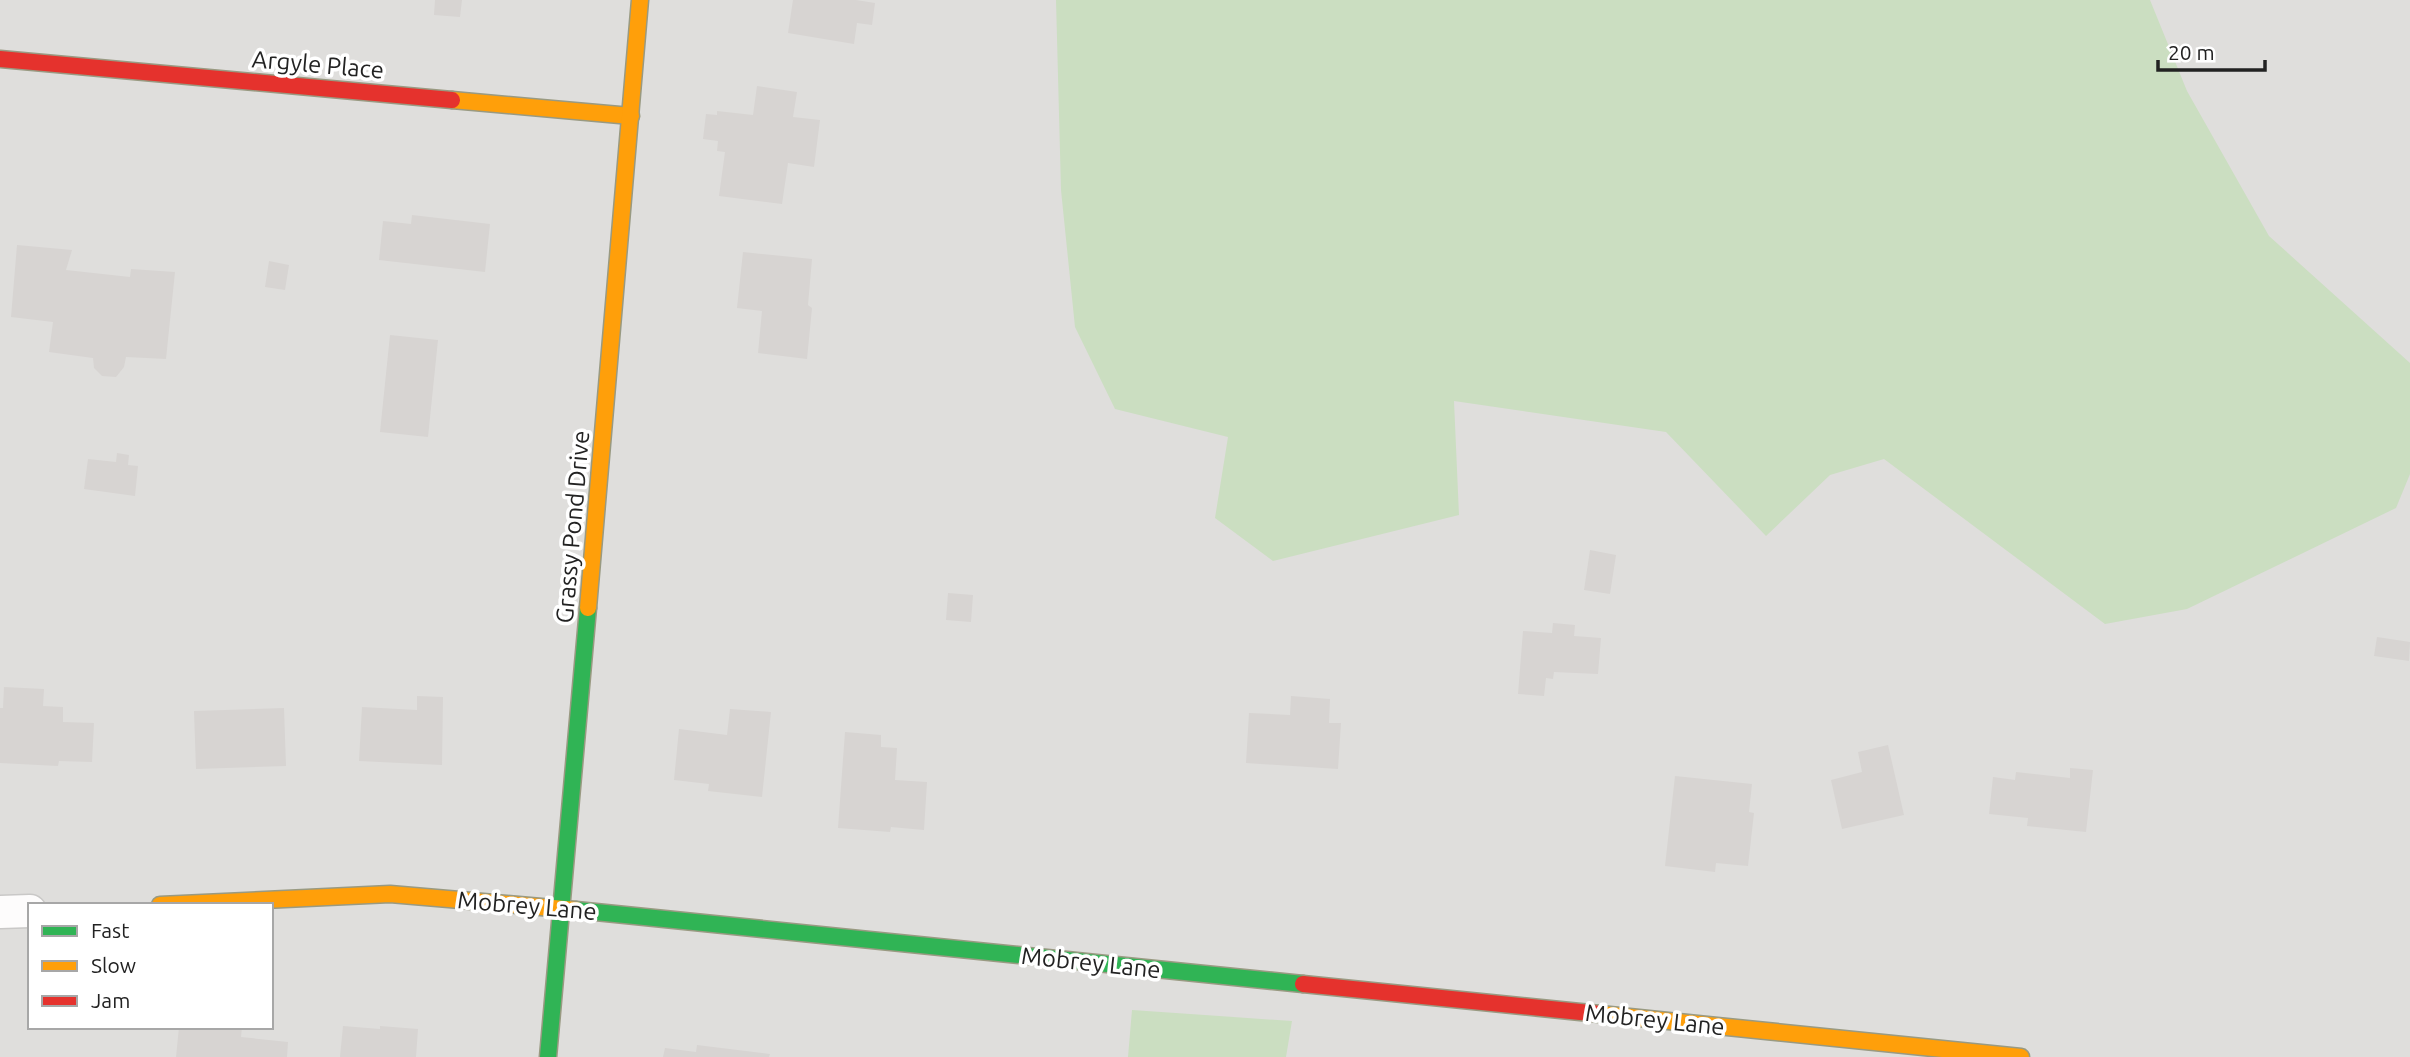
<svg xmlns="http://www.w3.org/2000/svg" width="2410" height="1057" viewBox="0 0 2410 1057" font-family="Ubuntu,sans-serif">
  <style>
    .residential { fill: #dfdedc; fill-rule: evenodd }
    .forest { fill: #cbdec1 }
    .building { fill: #d7d4d2 }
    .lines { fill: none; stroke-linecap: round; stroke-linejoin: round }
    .street-casing { stroke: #c9c8c7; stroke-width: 35 }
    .fast-casing { stroke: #999a82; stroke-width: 19 }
    .slow-casing { stroke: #999a82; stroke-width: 19 }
    .jam-casing { stroke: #999a82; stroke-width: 19 }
    .street { stroke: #fdfcfc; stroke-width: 32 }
    .fast { stroke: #30b455; stroke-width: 16 }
    .slow { stroke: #ff9f0a; stroke-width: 16 }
    .jam { stroke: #e5322d; stroke-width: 16 }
    .labels { text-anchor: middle; stroke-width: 7; stroke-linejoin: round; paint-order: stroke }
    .street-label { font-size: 24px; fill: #222; stroke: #fff }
  </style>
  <rect width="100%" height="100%" fill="#f0eeeb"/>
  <path class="residential" d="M0,0H2410V1057H0ZM30,905H271V1027H30Z"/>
  <g class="forest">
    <polygon points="1056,0 2150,0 2187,91 2269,236 2410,363 2410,474 2396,508 2187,609 2105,624 1884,459 1830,475 1766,536 1666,432 1454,401 1459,515 1273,561 1215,518 1228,437 1115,409 1075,327 1061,190"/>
    <polygon points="1132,1010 1292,1021 1286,1057 1128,1057"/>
  </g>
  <g class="building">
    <polygon points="435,0 462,0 460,17 434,15"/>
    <polygon points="793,0 856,0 875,3 872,25 857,23 854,44 788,33"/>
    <polygon points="757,86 797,92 793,117 820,120 814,167 788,163 782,204 719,196 725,152 717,151 718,141 703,139 706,114 717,115 717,111 753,115"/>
    <polygon points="412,215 490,224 485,272 379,260 383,221 411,224"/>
    <polygon points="17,245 72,250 66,270 130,277 131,269 175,272 166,359 126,357 124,367 116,377 102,376 94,368 93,358 49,352 53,322 11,317"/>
    <polygon points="743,252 812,259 808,305 812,308 807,359 758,353 762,311 737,308"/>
    <polygon points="269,261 289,265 285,290 265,287"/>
    <polygon points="390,335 438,340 428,437 380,432"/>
    <polygon points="117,453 129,455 128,465 138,466 135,496 84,489 88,459 116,462"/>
    <polygon points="1590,550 1616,555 1610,594 1584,590"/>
    <polygon points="948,593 973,595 971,622 946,620"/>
    <polygon points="1553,623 1575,625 1574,636 1601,638 1598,674 1554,672 1553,679 1546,678 1544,696 1518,694 1523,631 1552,633"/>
    <polygon points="2377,637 2410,642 2409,661 2374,656"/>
    <polygon points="4,687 44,689 43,706 63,707 63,722 94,723 92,762 59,761 58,766 0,763 0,708 3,708"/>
    <polygon points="417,696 443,697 442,765 359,761 362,707 417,710"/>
    <polygon points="1291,696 1330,699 1329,723 1341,723 1338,769 1246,763 1249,713 1290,715"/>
    <polygon points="284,708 286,766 196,769 194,711"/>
    <polygon points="730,709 771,712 762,797 708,791 709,784 674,780 679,729 727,735"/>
    <polygon points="845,732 881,735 881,747 897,748 895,780 927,782 924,830 891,827 890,832 838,828"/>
    <polygon points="1888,745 1904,815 1842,829 1831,780 1862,772 1858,752"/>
    <polygon points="2070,768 2093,770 2086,832 2027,826 2028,818 1989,814 1993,777 2015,780 2016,772 2070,778"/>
    <polygon points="1675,776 1752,784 1749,812 1754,813 1748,866 1716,863 1715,872 1665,866"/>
    <polygon points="343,1026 380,1029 380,1026 418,1029 416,1057 340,1057"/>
    <polygon points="179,1027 242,1027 241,1037 288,1042 287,1057 176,1057"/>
    <polygon points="697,1045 770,1054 769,1057 663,1057 665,1048 696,1052"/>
  </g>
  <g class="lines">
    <g class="street-casing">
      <polyline id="street" points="0,912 30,911"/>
    </g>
    <g class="fast-casing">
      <g id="fast">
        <polyline points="576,910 1303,984"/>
        <polyline points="548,1057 588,608"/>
      </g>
    </g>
    <g class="slow-casing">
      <g id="slow">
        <polyline points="452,100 631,116"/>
        <polyline points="588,608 640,0"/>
        <polyline points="160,905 390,894 576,910"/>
        <polyline points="1600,1014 2021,1057"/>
      </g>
    </g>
    <g class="jam-casing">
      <g id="jam">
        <polyline points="0,59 452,100"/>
        <polyline points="1303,984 1600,1014"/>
      </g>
    </g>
    <use href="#street" class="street"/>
    <use href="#fast" class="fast"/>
    <use href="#slow" class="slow"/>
    <use href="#jam" class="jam"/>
  </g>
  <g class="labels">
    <g class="street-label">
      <text transform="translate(318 65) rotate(5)" y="8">Argyle Place</text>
      <text transform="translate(573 527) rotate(-85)" y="8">Grassy Pond Drive</text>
      <text transform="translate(527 906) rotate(5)" y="8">Mobrey Lane</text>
      <text transform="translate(1091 963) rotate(6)" y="8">Mobrey Lane</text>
      <text transform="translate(1655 1020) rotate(6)" y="8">Mobrey Lane</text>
    </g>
  </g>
  <rect x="28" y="903" width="245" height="126" fill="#ffffff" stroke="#a7a7a7" stroke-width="2"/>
  <rect x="42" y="926" width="35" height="10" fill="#30b455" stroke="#a7a7a7" stroke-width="2"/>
  <text x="91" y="938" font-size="21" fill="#222222">Fast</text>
  <rect x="42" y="961" width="35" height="10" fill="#ff9f0a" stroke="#a7a7a7" stroke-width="2"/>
  <text x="91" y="973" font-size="21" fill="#222222">Slow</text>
  <rect x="42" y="996" width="35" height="10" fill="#e5322d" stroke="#a7a7a7" stroke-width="2"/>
  <text x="91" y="1008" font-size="21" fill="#222222">Jam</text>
  <path d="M2158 60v10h107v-10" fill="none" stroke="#222222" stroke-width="3.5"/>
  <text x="2168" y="60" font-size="21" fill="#222222" stroke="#ffffff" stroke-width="5" paint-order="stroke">20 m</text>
</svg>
